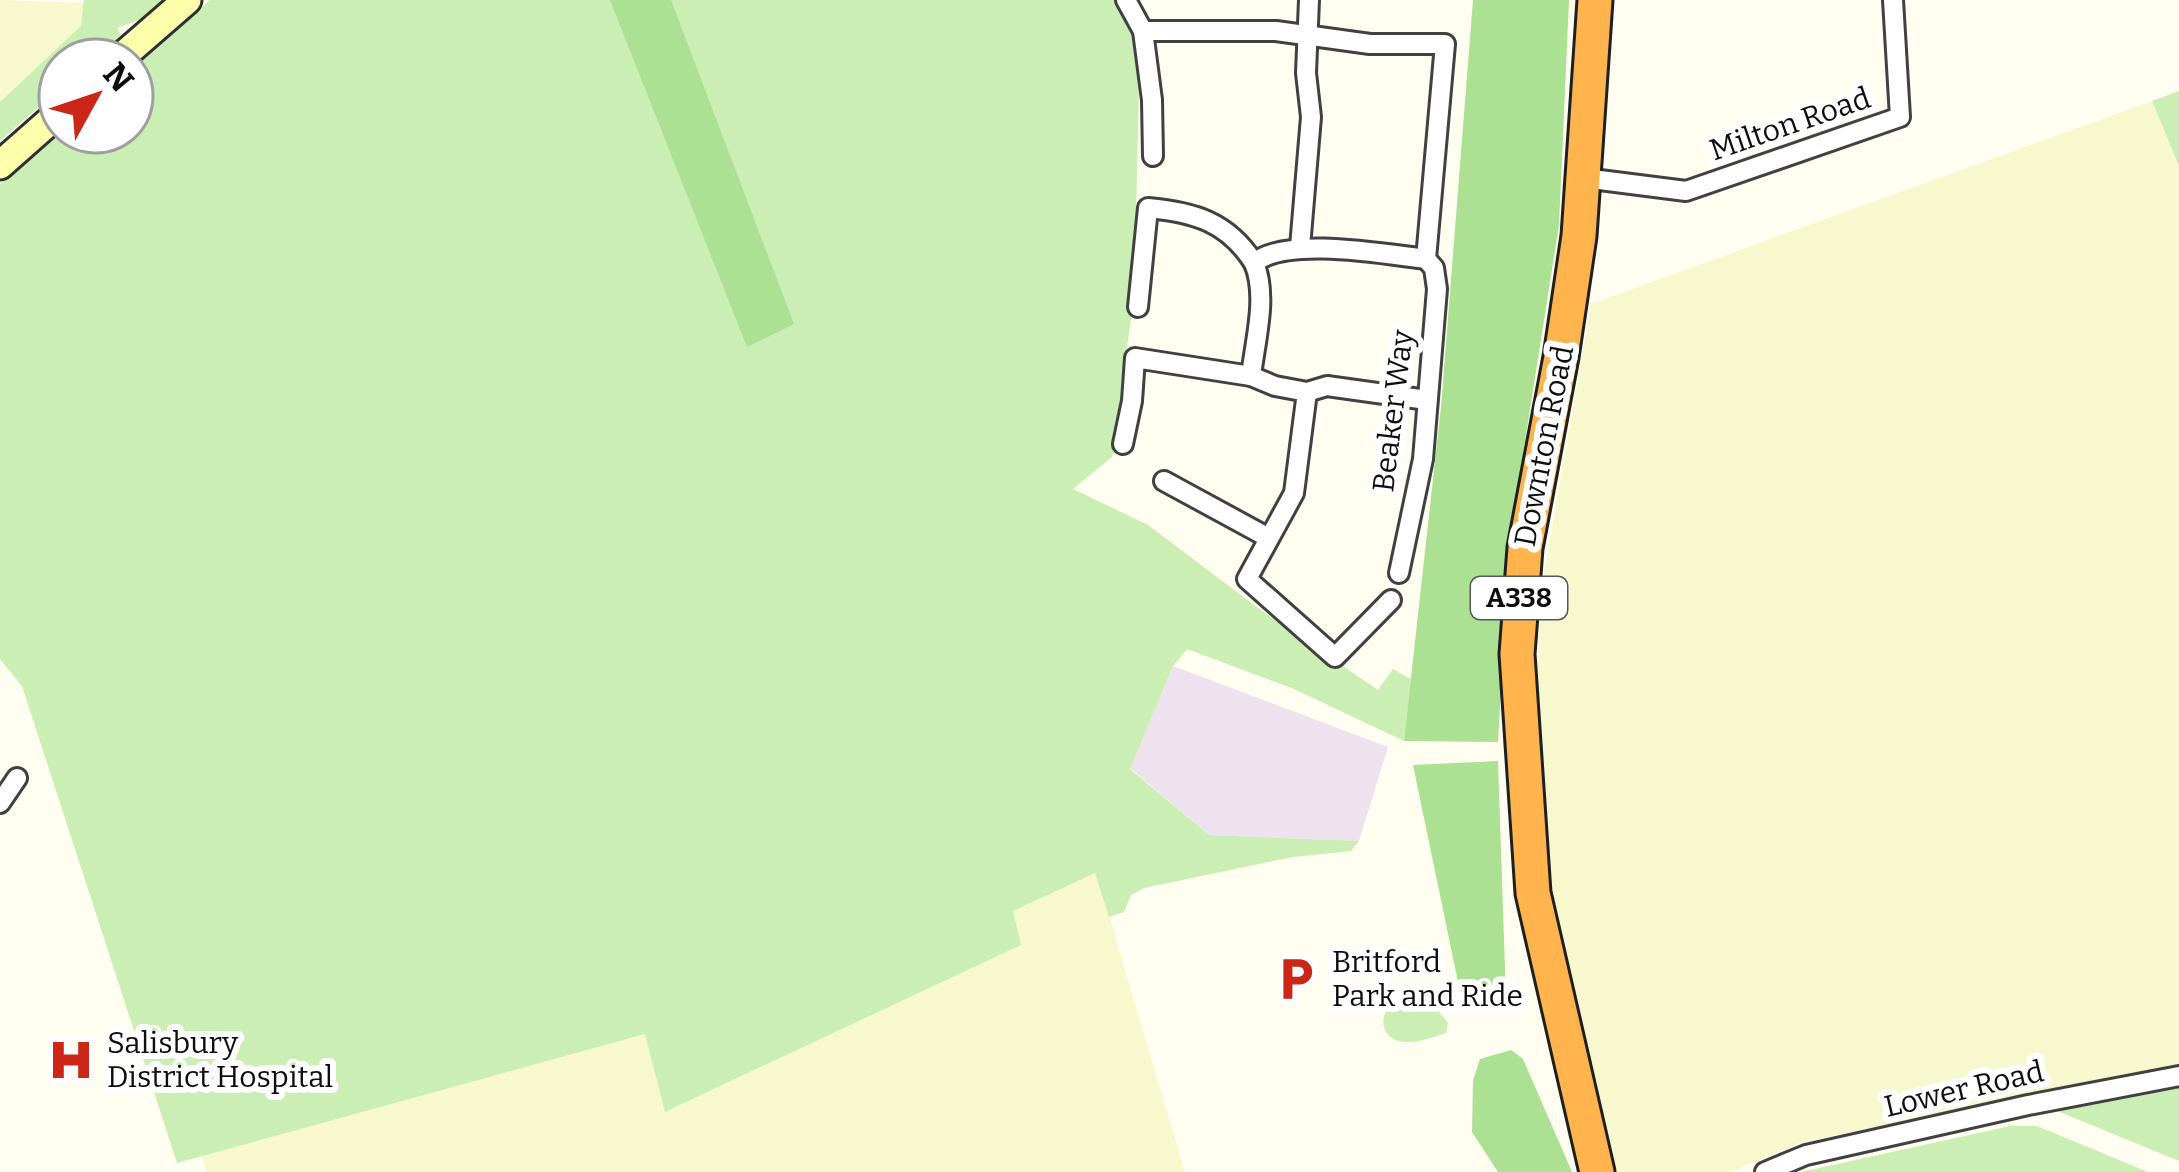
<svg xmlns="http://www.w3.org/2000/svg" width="2179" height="1172" viewBox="0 0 2179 1172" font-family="Bitter,serif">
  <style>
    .industrial { fill: #eee2ee }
    .farmland { fill: #f7f8cd }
    .green { fill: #cbeeb5 }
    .forest { fill: #ace093 }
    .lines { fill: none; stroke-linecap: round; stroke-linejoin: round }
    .street-casing { stroke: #414141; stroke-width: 24 }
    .secondary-casing { stroke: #303030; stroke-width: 33 }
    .highway-casing { stroke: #1f1f1f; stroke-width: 39 }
    .street { stroke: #fff; stroke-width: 18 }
    .secondary { stroke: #feffab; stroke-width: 27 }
    .highway { stroke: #ffb44e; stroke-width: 33 }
    .labels { text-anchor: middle; stroke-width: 12; stroke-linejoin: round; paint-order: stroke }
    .shield { fill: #fff; stroke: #565656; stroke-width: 3 }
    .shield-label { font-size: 27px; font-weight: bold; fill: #0e0e0e }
    .street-label { font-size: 30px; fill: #0e0e0e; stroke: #fff }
    .poi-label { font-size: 30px; fill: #0e0e0e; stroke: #fff; text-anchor: start }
  </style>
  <rect width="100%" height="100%" fill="#fffef0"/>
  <polygon class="industrial" points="1173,666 1388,747 1359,841 1209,835 1130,768"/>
  <g class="farmland">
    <polygon points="0,0 85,3 82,26 0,102"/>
    <polygon points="2152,101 2179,166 2179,1065 1802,1142 1730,1172 1615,1172 1598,1127 1565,983 1534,756 1541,591 1591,304"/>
    <polygon points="1096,872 1185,1172 206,1172 201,1154 646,1034 666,1112 1021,945 1012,911"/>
  </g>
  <g class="green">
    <polygon points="84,0 163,0 142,19 117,28 121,35 92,60 60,60 60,88 0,141 0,102 81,26"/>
    <polygon points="210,0 1114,0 1132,23 1139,85 1134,298 1126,354 1128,396 1112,457 1073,489 1148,525 1262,611 1378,690 1393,669 1411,679 1404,741 1294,689 1187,649 1173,666 1130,769 1209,835 1359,841 1351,851 1293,857 1144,888 1131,895 1124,912 1109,917 1095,873 1013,911 1021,945 665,1112 645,1034 177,1163 22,686 0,659 0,184 60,132 132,132 132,69"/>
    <polygon points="2179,91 2179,166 2152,101"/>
    <path d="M1409,995C1427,998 1438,1010 1448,1023L1446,1033C1433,1037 1418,1043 1405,1042C1373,1039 1378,1001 1409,995Z"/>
    <polygon points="2179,1086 2179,1161 2050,1108"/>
    <polygon points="2010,1126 2037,1126 2148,1172 1801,1172"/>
  </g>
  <g class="forest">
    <polygon points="610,0 671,0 794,324 747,347"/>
    <polygon points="1473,0 1569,0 1559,225 1509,543 1498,742 1404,741 1441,407"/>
    <polygon points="1498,761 1506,999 1475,1011 1462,1001 1413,765"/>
    <polygon points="1511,1050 1523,1059 1572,1172 1498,1172 1472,1132 1473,1081 1480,1059"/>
  </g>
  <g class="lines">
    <g class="street-casing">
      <g id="street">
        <polyline points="1126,0 1143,31 1276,31 1370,44 1445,44 1426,259"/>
        <polyline points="1143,31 1152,100 1153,156"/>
        <polyline points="1584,178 1686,191 1900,117 1893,0"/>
        <polyline points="1300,247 1311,117 1306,73 1309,0"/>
        <path d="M1138,307L1148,208C1194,212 1228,222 1254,263C1286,236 1384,254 1426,259"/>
        <polyline points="1251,376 1275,386 1307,392 1327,386 1427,400"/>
        <polyline points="1307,392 1294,493 1247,579 1335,657 1391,600"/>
        <path d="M1123,444L1132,401L1135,358L1251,376C1255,341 1268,296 1254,263"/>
        <polyline points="1164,481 1269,538"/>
        <polyline points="1399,573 1423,459 1437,289 1434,268 1426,259"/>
        <polyline points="0,803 17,778"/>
        <polyline points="1765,1172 1806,1155 2028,1105 2179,1076"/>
      </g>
    </g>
    <g class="secondary-casing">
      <g id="secondary">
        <polyline points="118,60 187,0"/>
        <polyline points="0,165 60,112"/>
      </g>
    </g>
    <g class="highway-casing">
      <polyline id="highway" points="1595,0 1579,236 1561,357 1525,548 1517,654 1533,893 1597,1172"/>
    </g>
    <use href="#street" class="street"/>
    <use href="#secondary" class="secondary"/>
    <use href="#highway" class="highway"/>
  </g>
  <defs>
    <g id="parking-bare" transform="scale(3.6)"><path d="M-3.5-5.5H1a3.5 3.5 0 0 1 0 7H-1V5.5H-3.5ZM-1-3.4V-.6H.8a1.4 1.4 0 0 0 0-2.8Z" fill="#cc2619" stroke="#fff" stroke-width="2.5" paint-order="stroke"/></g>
    <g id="hospital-bare" transform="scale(3.6)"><path d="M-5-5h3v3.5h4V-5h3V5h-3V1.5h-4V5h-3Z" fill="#cc2619" stroke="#fff" stroke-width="2.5" paint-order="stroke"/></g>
  </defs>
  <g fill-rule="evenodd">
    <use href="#parking-bare" x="1296" y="979"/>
    <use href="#hospital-bare" x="71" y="1060"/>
  </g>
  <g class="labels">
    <rect class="shield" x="1471" y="577" width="96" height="42" rx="9"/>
    <g class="shield-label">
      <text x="1519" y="607">A338</text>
    </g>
    <g class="street-label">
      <text transform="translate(1790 124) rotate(-19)" y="10">Milton Road</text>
      <text transform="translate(1393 411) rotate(-83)" y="10">Beaker Way</text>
      <text transform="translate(1544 446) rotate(-79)" y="10">Downton Road</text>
      <text transform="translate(1964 1089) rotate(-13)" y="10">Lower Road</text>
    </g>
    <g class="poi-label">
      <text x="1332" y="972">Britford<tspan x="1332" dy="34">Park and Ride</tspan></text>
      <text x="107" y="1053">Salisbury<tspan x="107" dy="34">District Hospital</tspan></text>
    </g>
  </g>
  <g transform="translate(96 96) rotate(50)"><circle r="57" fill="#ffffff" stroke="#9f9f9f" stroke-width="3"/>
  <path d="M0-9L21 45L0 30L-21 45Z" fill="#cc2619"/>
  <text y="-18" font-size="33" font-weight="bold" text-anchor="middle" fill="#0e0e0e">N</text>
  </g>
</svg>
